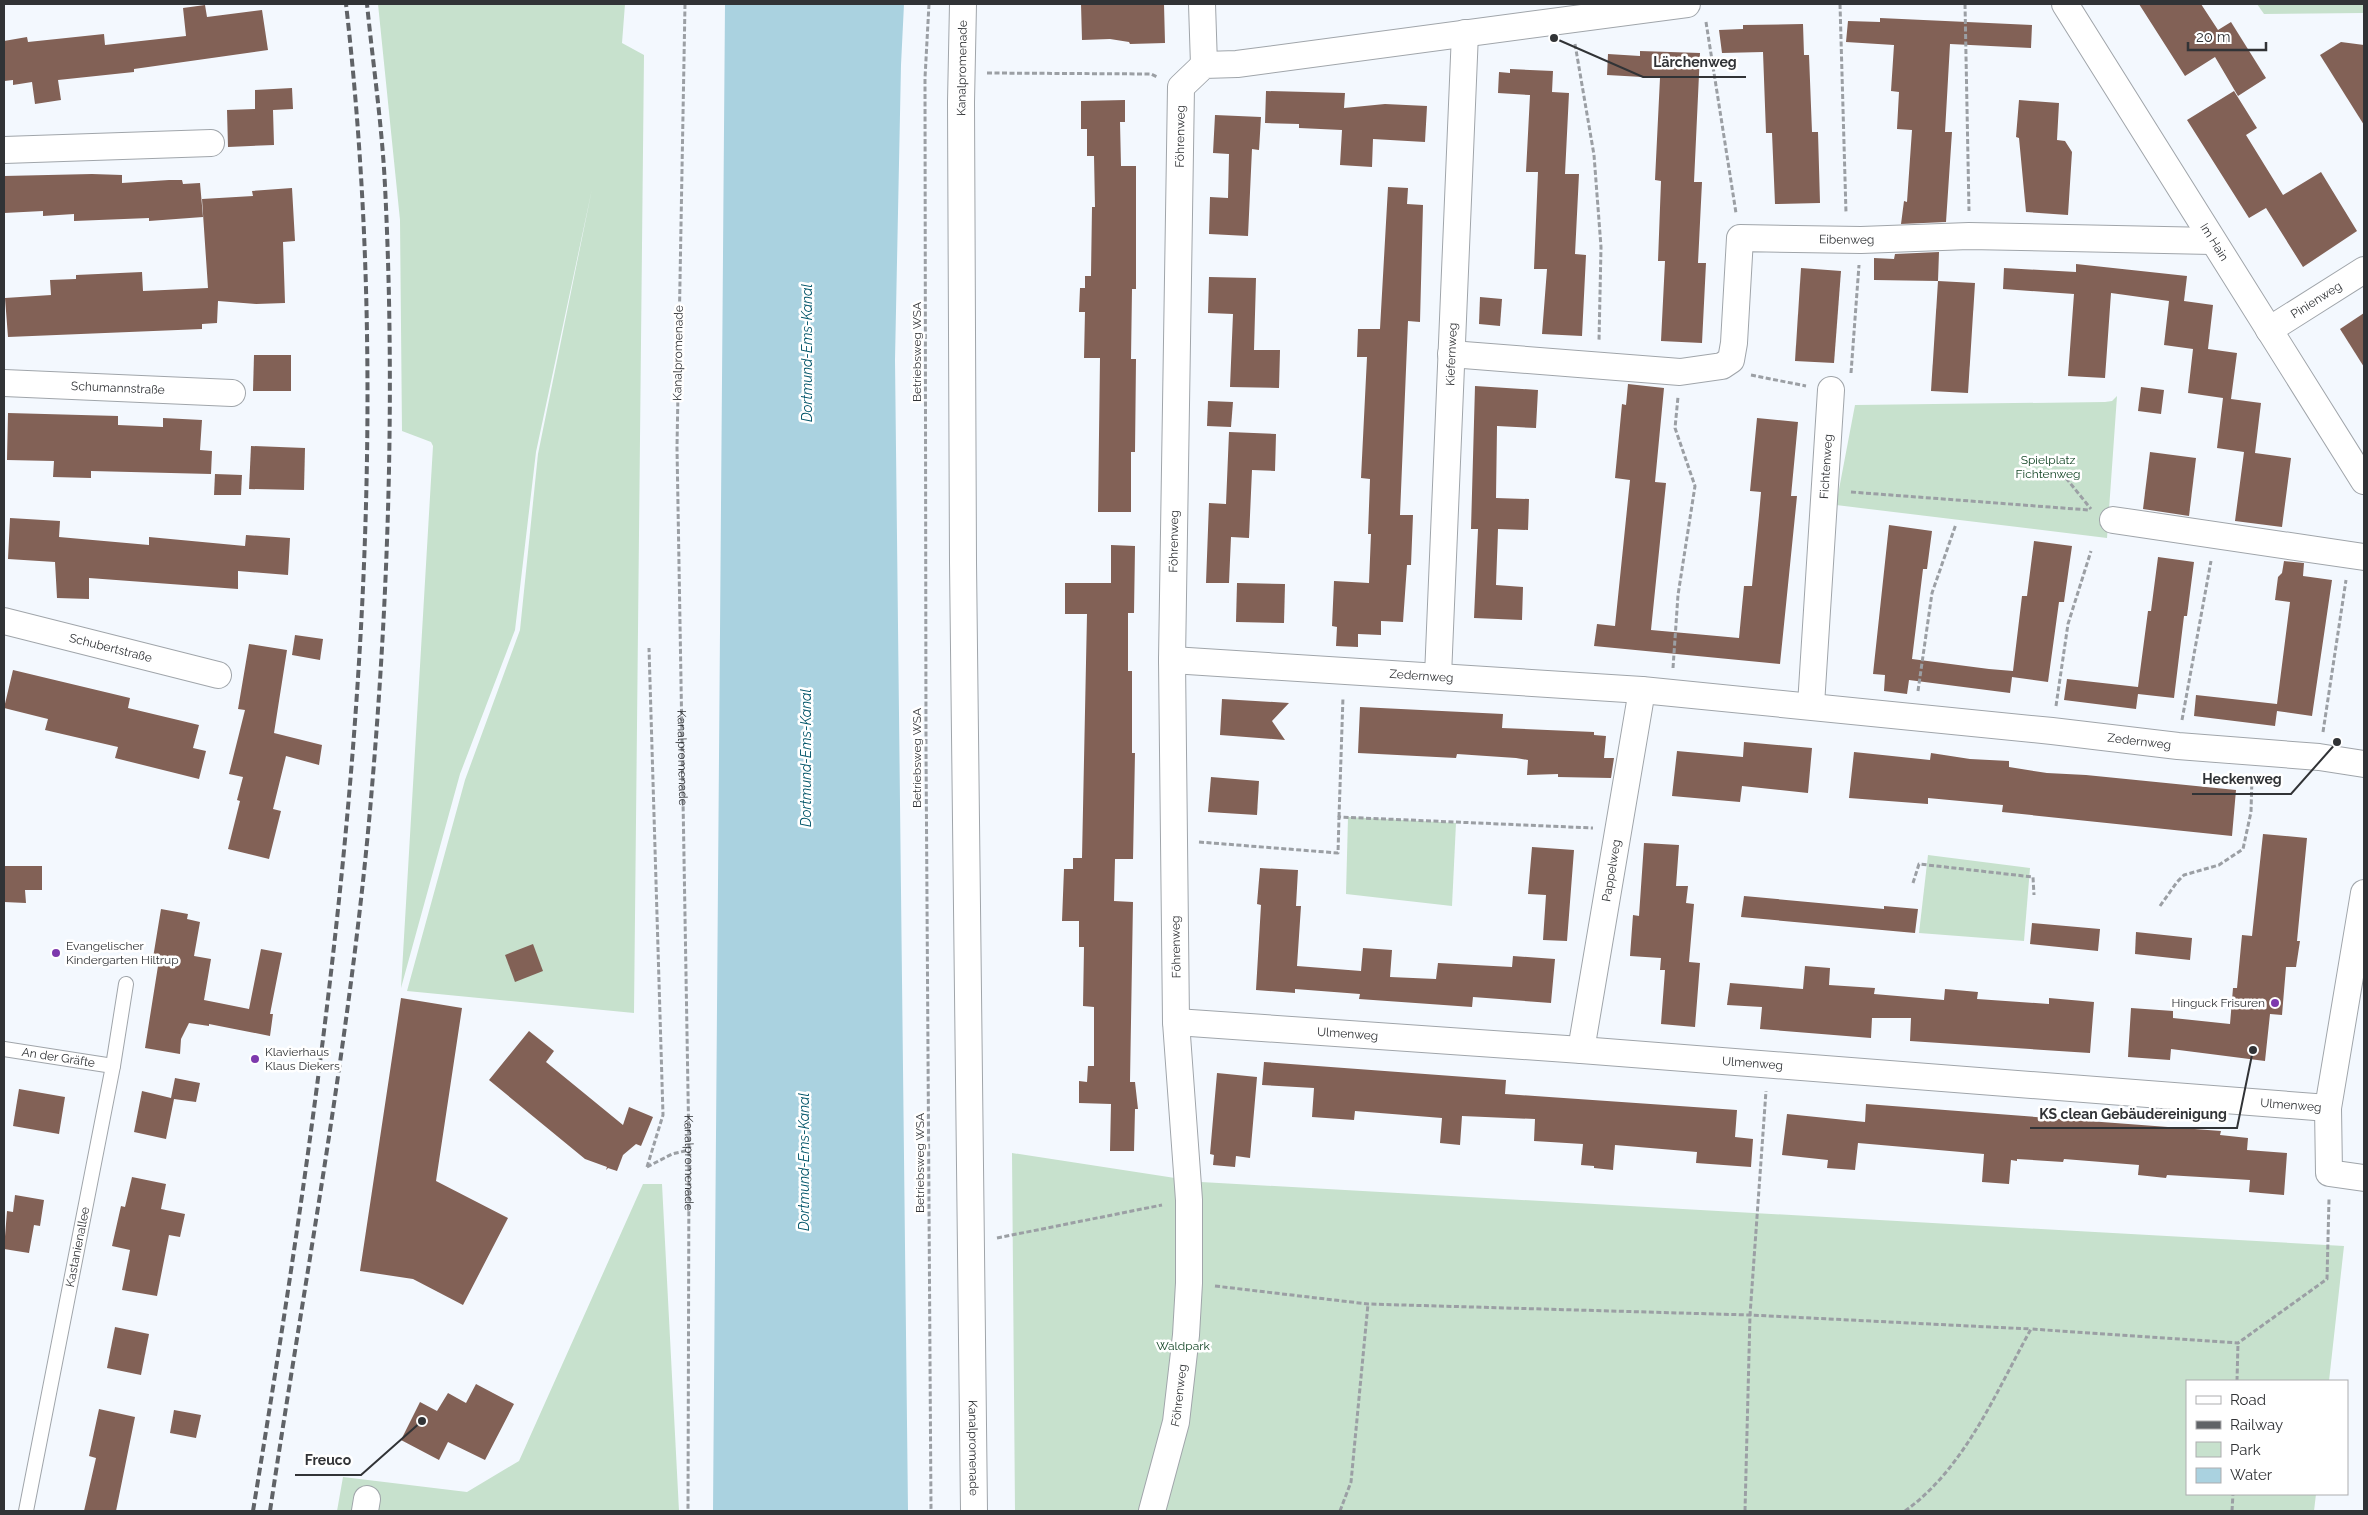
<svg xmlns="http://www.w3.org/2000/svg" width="2368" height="1515" viewBox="0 0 2368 1515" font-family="Raleway,sans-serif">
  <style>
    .green { fill: #c7e1cd }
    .water { fill: #aad2e0 }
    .building { fill: #826156 }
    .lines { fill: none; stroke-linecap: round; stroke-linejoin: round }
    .service-casing { stroke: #a0a5aa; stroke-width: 16 }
    .minor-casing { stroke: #a0a5aa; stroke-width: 28 }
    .path { stroke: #9b9fa4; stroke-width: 3; stroke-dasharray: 5 2.5; stroke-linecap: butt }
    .service { stroke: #fff; stroke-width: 14 }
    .minor { stroke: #fff; stroke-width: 26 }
    .rail { stroke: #606367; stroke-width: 4; stroke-dasharray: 8 4; stroke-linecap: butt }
    .poi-dot { fill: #7d39ad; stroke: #fff; stroke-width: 2 }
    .labels { text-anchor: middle; stroke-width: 5; stroke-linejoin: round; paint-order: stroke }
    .street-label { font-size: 12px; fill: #313336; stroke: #fff }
    .park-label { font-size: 12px; fill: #134525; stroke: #fff }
    .poi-label { font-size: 12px; fill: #313336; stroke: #fff; text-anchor: start }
    .water-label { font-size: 14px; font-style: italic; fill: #005468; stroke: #fff }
    .leader { fill: none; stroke: #313336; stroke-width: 2 }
    .callout-dot { fill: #313336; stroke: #fff; stroke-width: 2 }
    .callout-label { font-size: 14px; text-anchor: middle; font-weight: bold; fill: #313336; stroke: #fff; stroke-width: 5; stroke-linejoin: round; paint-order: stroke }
  </style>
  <rect width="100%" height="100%" fill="#f3f8fe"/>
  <g class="green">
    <polygon points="378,4 625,4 622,43 644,55 634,1013 407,991 465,780 520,630 538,454 592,189 536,452 515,630 460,774 401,988 433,446 431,442 402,431 400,220"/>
    <polygon points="2257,4 2364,4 2364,13 2264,14"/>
    <polygon points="2117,396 2107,538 1836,505 1855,405 2105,402 2112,401"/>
    <polygon points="1348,817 1456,823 1452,906 1346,894"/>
    <polygon points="1928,855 2030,868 2024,941 1919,933"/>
    <polygon points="1012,1153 1201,1182 2344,1246 2329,1381 2187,1381 2187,1494 2316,1494 2314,1511 1015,1511"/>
    <polygon points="643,1184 662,1184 679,1511 337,1511 343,1477 467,1492 519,1461"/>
  </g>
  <polygon class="water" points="725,4 904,4 901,65 895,360 908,1511 713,1511"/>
  <g class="building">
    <polygon points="1081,4 1164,4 1165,43 1130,44 1129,42 1110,39 1082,40"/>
    <polygon points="2139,4 2201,4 2218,30 2231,22 2266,78 2238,96 2215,57 2185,76"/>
    <polygon points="205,5 207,17 262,10 268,50 134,69 134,72 58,80 61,100 35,104 32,82 13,85 13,80 4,81 4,41 27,37 28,42 104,34 105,45 186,36 183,8"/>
    <polygon points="1880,18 2032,25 2031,48 1950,44 1945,132 1952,132 1946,222 1901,224 1904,201 1907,202 1912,130 1897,129 1899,92 1891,91 1894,45 1846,42 1848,21 1880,22"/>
    <polygon points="1803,24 1804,55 1809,55 1812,132 1818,132 1820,203 1775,204 1772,133 1766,133 1763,52 1722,53 1719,30 1743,29 1743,25"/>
    <polygon points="2341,42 2364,45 2364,125 2320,55"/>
    <polygon points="1640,51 1700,53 1694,182 1702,182 1698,263 1706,263 1702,343 1661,341 1665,261 1658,261 1661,181 1655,180 1660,78 1607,75 1608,54 1640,56"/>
    <polygon points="1510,69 1553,71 1552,92 1569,93 1565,174 1579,174 1575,254 1586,255 1582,336 1542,334 1547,269 1534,269 1538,172 1526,172 1530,95 1498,93 1499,72 1510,73"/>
    <polygon points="292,88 293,109 273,110 274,145 228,147 227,110 255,109 255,90"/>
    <polygon points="1266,91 1345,93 1344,108 1385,104 1427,106 1425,142 1373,139 1372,167 1340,165 1342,130 1299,128 1299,124 1265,123"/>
    <polygon points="2234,91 2257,128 2246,135 2283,195 2321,172 2357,231 2303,267 2266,208 2249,218 2187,120"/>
    <polygon points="1125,100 1125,122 1120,122 1121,166 1136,166 1136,289 1132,289 1131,359 1136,359 1135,452 1131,452 1131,512 1098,512 1100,358 1084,358 1085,312 1079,312 1080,288 1085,288 1085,276 1091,276 1092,207 1095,207 1094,156 1087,156 1087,129 1081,129 1081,101"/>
    <polygon points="2019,100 2059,103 2057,140 2065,141 2072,152 2068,215 2026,212 2019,138 2016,137"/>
    <polygon points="1215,115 1261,117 1259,150 1252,149 1248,236 1209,234 1210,197 1228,198 1229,154 1213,153"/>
    <polygon points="92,174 122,175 122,183 169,180 182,180 183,184 200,183 203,217 149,221 149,218 74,221 74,214 43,216 43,211 4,213 4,176"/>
    <polygon points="1388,187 1408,188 1407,204 1423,205 1420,322 1408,321 1400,515 1413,515 1411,565 1407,565 1403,622 1381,621 1381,635 1358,634 1358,647 1336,646 1337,627 1332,626 1334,581 1369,583 1371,534 1368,534 1370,479 1361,478 1367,357 1357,357 1358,329 1380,329"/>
    <polygon points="292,188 295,241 283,242 285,303 256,304 218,301 217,323 202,324 202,329 8,337 5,298 51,295 50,280 76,279 76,275 142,272 143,291 208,288 202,199 253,196 252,191"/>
    <polygon points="1939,252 1938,281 1874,280 1874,258 1894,259 1895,254"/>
    <polygon points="2076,264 2187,276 2184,301 2213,305 2208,349 2237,353 2231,399 2261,403 2255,453 2291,458 2282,527 2235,521 2244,452 2217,448 2223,398 2188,393 2193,349 2164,345 2169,301 2111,293 2105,378 2068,376 2074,294 2003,289 2004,268 2076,272"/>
    <polygon points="1801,268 1841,271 1834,363 1795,361"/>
    <polygon points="1209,277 1256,278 1254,350 1280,350 1279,388 1230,387 1233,314 1208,313"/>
    <polygon points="1938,281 1975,283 1968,393 1931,391"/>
    <polygon points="1480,297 1502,299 1500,326 1479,324"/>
    <polygon points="2364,313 2364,367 2340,329"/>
    <polygon points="254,355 291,355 291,391 253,391"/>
    <polygon points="1628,384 1664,388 1655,482 1666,483 1651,630 1739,638 1744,586 1752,586 1759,515 1761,492 1750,491 1757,418 1798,422 1791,496 1797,496 1780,664 1594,646 1597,624 1615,626 1630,480 1615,478 1622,404 1626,405"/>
    <polygon points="1475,386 1538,390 1536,428 1497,426 1496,498 1529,499 1528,530 1498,529 1496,585 1523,587 1522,620 1474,618 1478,529 1471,529"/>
    <polygon points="2141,387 2164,390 2161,414 2138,411"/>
    <polygon points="1208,401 1233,402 1231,427 1207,426"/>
    <polygon points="8,413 118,416 118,425 163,427 163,418 202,420 200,450 212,451 211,474 91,471 91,478 53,477 54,461 7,460"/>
    <polygon points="1229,432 1276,434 1275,471 1252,470 1249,538 1231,537 1229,583 1206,583 1209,503 1226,504"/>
    <polygon points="251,446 305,448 304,490 249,489"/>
    <polygon points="2150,452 2196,458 2189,516 2143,509"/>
    <polygon points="215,474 242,475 241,495 214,495"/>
    <polygon points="10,518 60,521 59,537 149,545 149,537 245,546 246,535 290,538 288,575 238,571 238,589 89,578 89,599 57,598 55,562 8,559"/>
    <polygon points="1889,525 1932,531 1927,569 1923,569 1912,659 1989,669 2013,671 2022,596 2027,596 2034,541 2072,546 2064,602 2059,602 2048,682 2012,677 2010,693 1909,680 1907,694 1884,691 1885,675 1873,674"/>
    <polygon points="1111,545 1135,546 1134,613 1128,613 1128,671 1132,671 1132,753 1135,753 1133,859 1115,859 1114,901 1133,902 1130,1082 1135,1082 1138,1109 1135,1109 1134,1151 1110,1151 1111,1104 1079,1103 1079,1081 1087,1082 1088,1066 1094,1066 1094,1007 1083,1006 1084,947 1079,947 1079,921 1062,921 1064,869 1073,869 1073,858 1082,858 1087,614 1065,614 1065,583 1111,583"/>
    <polygon points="2158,557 2194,562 2187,616 2184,616 2174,698 2138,694 2136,709 2064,700 2067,679 2138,687 2148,611 2151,611"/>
    <polygon points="2284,561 2304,563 2303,576 2332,580 2312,716 2277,711 2275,726 2194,716 2196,695 2277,704 2290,602 2275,600 2278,577 2282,573"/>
    <polygon points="1237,583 1285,584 1284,623 1236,622"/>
    <polygon points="295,635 323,639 320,660 292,655"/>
    <polygon points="249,644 287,650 274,733 322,745 319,765 286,756 273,809 281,811 269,859 228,849 240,801 237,800 243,777 229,774 245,710 238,709"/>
    <polygon points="13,670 130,698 128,708 199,725 193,748 206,751 199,779 115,758 118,747 45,730 48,719 4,708"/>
    <polygon points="1222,699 1289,703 1272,721 1285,740 1220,735"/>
    <polygon points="1360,707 1503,714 1502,728 1594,732 1594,735 1606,736 1604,758 1614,758 1611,778 1558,777 1558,774 1527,775 1528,760 1516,758 1457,754 1456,758 1358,753"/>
    <polygon points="1744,742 1812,748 1808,793 1742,786 1740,802 1672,796 1677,751 1743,757"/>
    <polygon points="1854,752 1930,760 1931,753 1970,759 2009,761 2009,767 2047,773 2086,775 2236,790 2232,836 2002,812 2003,805 1928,798 1928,804 1849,798"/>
    <polygon points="1211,777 1259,781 1257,815 1208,812"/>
    <polygon points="2263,834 2307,838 2297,941 2300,941 2296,967 2286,967 2282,1015 2270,1014 2265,1061 2171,1049 2170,1060 2128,1057 2131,1008 2173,1011 2173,1018 2230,1024 2233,988 2237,988 2242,935 2252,936"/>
    <polygon points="1644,843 1679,845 1676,886 1688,886 1686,903 1694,904 1689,962 1700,963 1695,1027 1661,1024 1665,970 1660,970 1661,958 1630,956 1633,915 1639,916"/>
    <polygon points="1532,847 1574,850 1567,941 1543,940 1546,895 1528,894"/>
    <polygon points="4,866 42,866 42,890 25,890 26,903 4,902"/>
    <polygon points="1260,868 1298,870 1296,906 1301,906 1297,966 1361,971 1363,948 1392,950 1390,977 1436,979 1438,963 1512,967 1513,956 1555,959 1551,1003 1473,997 1472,1007 1359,999 1360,994 1295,989 1295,993 1256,990 1261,905 1257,904"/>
    <polygon points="1744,896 1884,909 1884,906 1918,909 1915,933 1741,917"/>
    <polygon points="161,909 188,914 187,919 200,922 194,956 211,959 204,1000 249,1009 261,949 282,953 270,1014 273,1014 270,1036 209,1024 209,1026 189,1023 181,1039 180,1054 145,1048 158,966 152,964"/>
    <polygon points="2032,923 2100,929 2098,951 2030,944"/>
    <polygon points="2136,932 2192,938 2190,960 2135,954"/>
    <polygon points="533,944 543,971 515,982 505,955"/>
    <polygon points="1805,966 1830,968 1829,985 1875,988 1874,994 1944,1000 1945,989 1978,992 1977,999 2049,1004 2049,998 2094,1002 2090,1053 1910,1041 1911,1018 1872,1018 1871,1038 1760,1029 1762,1007 1727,1005 1730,983 1803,989"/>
    <polygon points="401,998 462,1008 436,1181 508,1218 463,1305 413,1279 360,1271"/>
    <polygon points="529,1031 554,1051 546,1062 623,1125 629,1107 653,1117 641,1146 636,1144 623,1155 617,1171 608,1168 606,1170 607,1167 585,1159 489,1080"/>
    <polygon points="1264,1062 1506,1080 1505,1094 1737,1110 1735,1137 1753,1139 1751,1167 1696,1163 1697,1152 1615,1145 1613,1170 1594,1168 1594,1166 1581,1165 1583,1144 1534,1141 1535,1119 1462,1116 1460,1145 1440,1143 1442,1118 1355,1111 1354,1120 1312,1117 1314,1088 1262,1085"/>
    <polygon points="1217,1073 1257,1077 1250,1158 1236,1156 1235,1167 1213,1165 1214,1155 1210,1154"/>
    <polygon points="175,1078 200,1083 196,1102 174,1099 166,1139 134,1132 142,1091 171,1098"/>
    <polygon points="19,1089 65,1097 59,1134 13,1126"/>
    <polygon points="1866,1104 2221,1131 2220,1135 2248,1138 2247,1150 2287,1153 2284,1195 2249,1192 2250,1180 2167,1175 2166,1178 2138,1175 2139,1165 2064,1159 2063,1162 2017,1159 2017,1161 2011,1160 2009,1184 1982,1182 1984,1154 1858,1143 1855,1170 1827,1168 1828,1160 1782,1155 1787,1114 1865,1122"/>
    <polygon points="132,1177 166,1184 161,1209 185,1214 180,1237 169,1235 157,1296 122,1290 130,1250 112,1246 121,1206 125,1207"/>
    <polygon points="15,1195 44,1200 40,1226 34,1225 29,1253 4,1249 7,1211 13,1212"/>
    <polygon points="115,1327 149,1334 141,1375 107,1368"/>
    <polygon points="476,1384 514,1404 485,1460 448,1442 439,1460 401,1440 420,1402 437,1411 448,1393 466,1403"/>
    <polygon points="99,1409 135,1417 116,1511 84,1511 96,1458 89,1456"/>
    <polygon points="174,1410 201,1415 196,1438 170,1433"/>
  </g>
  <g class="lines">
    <g class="service-casing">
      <g id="service">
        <path id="s2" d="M4,1049L113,1066"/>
        <path id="s3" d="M26,1511L113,1066L126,984"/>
      </g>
    </g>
    <g class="minor-casing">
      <g id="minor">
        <path id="s4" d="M963,4L961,102L963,562L974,1511"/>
        <polyline points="1202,4 1204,65"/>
        <path id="s5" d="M2065,4L2364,481"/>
        <polyline points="4,150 211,143"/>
        <path id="s6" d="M2269,330L2364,270"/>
        <path id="s7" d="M1451,354L1680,372L1722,366L1731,360L1734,343L1740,238L1861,240L1969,236L2212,241"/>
        <path id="s8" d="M4,383L232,393"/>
        <polyline points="2113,520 2364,557"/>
        <path id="s9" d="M4,621L218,675"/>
        <path id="s10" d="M1172,660L1642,690L2052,731L2178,746L2319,757L2364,764"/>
        <path id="s11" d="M1438,676L1465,33"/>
        <path id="s12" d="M1811,705L1831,390"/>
        <polyline points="2364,893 2328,1108 2329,1173 2364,1178"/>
        <path id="s13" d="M1176,1022L1581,1050L2328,1108"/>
        <path id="s14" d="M1581,1050L1642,690"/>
        <polyline points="365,1511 367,1499"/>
        <path id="s15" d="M1152,1511L1176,1422L1186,1335L1189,1283V1200L1176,1022L1172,660L1181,87L1204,65L1237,64L1687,4"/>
      </g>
    </g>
    <g class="path">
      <path id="s1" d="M685,4L677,447L689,1150L688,1511"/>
      <polyline points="929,4 925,78 926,748 931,1511"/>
      <polyline points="1840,4 1846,213"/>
      <polyline points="1965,4 1969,211"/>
      <polyline points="1706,22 1736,213"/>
      <polyline points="1575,44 1594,155 1601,247 1599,341"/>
      <polyline points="987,73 1151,74 1157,77"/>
      <polyline points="1851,373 1859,265"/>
      <polyline points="1751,375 1806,386"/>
      <polyline points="2066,478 2091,509"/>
      <polyline points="1851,492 2089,510"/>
      <polyline points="1673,668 1678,595 1695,486 1675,428 1678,397"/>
      <polyline points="1918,691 1932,593 1956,524"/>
      <polyline points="2056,706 2068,624 2091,551"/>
      <polyline points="2182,720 2211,561"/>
      <polyline points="2323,732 2346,580"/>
      <polyline points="1339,817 1343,697"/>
      <polyline points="1199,842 1338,853 1339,817 1593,828"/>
      <polyline points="1913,883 1919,864 2033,877 2034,895"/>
      <polyline points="2160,906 2177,882 2184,875 2219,865 2243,849 2251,812 2252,776"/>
      <polyline points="647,1167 663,1115 649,648"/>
      <polyline points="647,1167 672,1154 689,1150"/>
      <polyline points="997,1238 1162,1205"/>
      <polyline points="1215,1286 1368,1304 1750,1315 2031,1329"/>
      <polyline points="2237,1381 2238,1343"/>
      <polyline points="1340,1511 1351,1482 1368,1304"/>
      <polyline points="1745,1511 1750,1315 1766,1091"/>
      <path d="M1905,1511C1965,1468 1996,1392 2031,1329L2238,1343L2327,1279L2329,1199"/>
      <polyline points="2232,1511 2233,1494"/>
    </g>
    <use href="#service" class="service"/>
    <use href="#minor" class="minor"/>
    <g class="rail">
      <path d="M253,1511C335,1012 404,510 346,4"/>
      <path d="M270,1511C306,1270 352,1030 372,787C389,587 395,386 385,186C382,125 373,64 367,4"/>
    </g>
  </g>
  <g class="poi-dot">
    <circle cx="56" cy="953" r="5"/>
    <circle cx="2275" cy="1003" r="5"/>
    <circle cx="255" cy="1059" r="5"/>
  </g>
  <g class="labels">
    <g class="street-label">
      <text transform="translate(962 68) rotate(-89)" y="4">Kanalpromenade</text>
      <text dy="4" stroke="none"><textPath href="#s15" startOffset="1379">Föhrenweg</textPath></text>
      <text dy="4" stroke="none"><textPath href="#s7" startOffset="512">Eibenweg</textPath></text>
      <text dy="4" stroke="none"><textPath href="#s5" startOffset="281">Im Hain</textPath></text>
      <text dy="4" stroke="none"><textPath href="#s6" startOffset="56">Pinienweg</textPath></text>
      <text transform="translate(917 352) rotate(-90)" y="4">Betriebsweg WSA</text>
      <text transform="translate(678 353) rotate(-89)" y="4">Kanalpromenade</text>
      <text dy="4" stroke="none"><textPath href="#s11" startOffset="322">Kiefernweg</textPath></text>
      <text dy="4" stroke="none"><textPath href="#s8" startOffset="114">Schumannstraße</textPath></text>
      <text dy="4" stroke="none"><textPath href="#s12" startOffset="239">Fichtenweg</textPath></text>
      <text dy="4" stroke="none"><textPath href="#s15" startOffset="974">Föhrenweg</textPath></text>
      <text dy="4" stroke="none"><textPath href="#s9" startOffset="110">Schubertstraße</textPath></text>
      <text dy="4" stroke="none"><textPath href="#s10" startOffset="250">Zedernweg</textPath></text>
      <text dy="4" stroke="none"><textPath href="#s10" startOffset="971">Zedernweg</textPath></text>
      <text dy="4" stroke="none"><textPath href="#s1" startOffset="754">Kanalpromenade</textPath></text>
      <text transform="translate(917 758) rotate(-90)" y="4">Betriebsweg WSA</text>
      <text dy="4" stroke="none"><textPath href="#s14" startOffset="182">Pappelweg</textPath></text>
      <text transform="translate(1176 947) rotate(-91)" y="4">Föhrenweg</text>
      <text dy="4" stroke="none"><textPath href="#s13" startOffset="172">Ulmenweg</textPath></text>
      <text dy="4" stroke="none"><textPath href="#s2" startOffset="55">An der Gräfte</textPath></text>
      <text dy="4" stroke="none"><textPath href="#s13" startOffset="578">Ulmenweg</textPath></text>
      <text dy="4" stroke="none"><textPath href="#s13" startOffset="1118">Ulmenweg</textPath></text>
      <text dy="4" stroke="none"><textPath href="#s1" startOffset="1159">Kanalpromenade</textPath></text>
      <text transform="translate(920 1163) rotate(-90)" y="4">Betriebsweg WSA</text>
      <text dy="4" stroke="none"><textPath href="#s3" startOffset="269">Kastanienallee</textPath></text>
      <text dy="4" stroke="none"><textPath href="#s15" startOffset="119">Föhrenweg</textPath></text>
      <text dy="4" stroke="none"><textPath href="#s4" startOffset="1444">Kanalpromenade</textPath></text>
    </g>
    <g class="park-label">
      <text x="2048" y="464">Spielplatz<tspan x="2048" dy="14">Fichtenweg</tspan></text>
      <text x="1183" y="1350">Waldpark</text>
    </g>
    <g class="poi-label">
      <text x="66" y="950">Evangelischer<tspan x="66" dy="14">Kindergarten Hiltrup</tspan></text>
      <text x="2265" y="1007" text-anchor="end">Hinguck Frisuren</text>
      <text x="265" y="1056">Klavierhaus<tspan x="265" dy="14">Klaus Diekers</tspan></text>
    </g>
    <g class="water-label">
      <text transform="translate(807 353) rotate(-90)" y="5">Dortmund-Ems-Kanal</text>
      <text transform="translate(806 758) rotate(-90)" y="5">Dortmund-Ems-Kanal</text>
      <text transform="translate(804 1162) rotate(-90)" y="5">Dortmund-Ems-Kanal</text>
    </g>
  </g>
  <path class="leader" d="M1554 38L1643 77H1746M2337 742L2291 794H2192M2253 1050L2237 1128H2030M422 1421L361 1475H295"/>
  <g class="callout-dot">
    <circle cx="1554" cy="38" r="5"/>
    <circle cx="2337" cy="742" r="5"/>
    <circle cx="2253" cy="1050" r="5"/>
    <circle cx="422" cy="1421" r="5"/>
  </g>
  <g class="callout-label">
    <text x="1695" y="67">Lärchenweg</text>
    <text x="2242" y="784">Heckenweg</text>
    <text x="2133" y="1119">KS clean Gebäudereinigung</text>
    <text x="328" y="1465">Freuco</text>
  </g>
  <rect width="2368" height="1515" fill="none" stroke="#313336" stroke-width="10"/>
  <rect x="2186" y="1380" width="162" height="115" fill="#ffffff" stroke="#adadaf"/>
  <rect x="2196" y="1396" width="25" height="8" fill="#ffffff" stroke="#adadaf"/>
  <text x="2230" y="1405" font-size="15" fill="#313336">Road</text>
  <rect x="2196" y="1421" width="25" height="8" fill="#606367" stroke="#adadaf"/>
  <text x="2230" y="1430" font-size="15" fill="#313336">Railway</text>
  <rect x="2196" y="1442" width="25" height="15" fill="#c7e1cd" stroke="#adadaf"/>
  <text x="2230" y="1455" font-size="15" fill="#313336">Park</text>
  <rect x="2196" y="1468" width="25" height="15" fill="#aad2e0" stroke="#adadaf"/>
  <text x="2230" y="1480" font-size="15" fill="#313336">Water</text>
  <path d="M2188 42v8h78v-8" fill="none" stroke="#313336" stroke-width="2.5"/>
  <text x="2196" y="42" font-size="15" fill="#313336" stroke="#ffffff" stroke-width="4" paint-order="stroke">20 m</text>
</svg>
